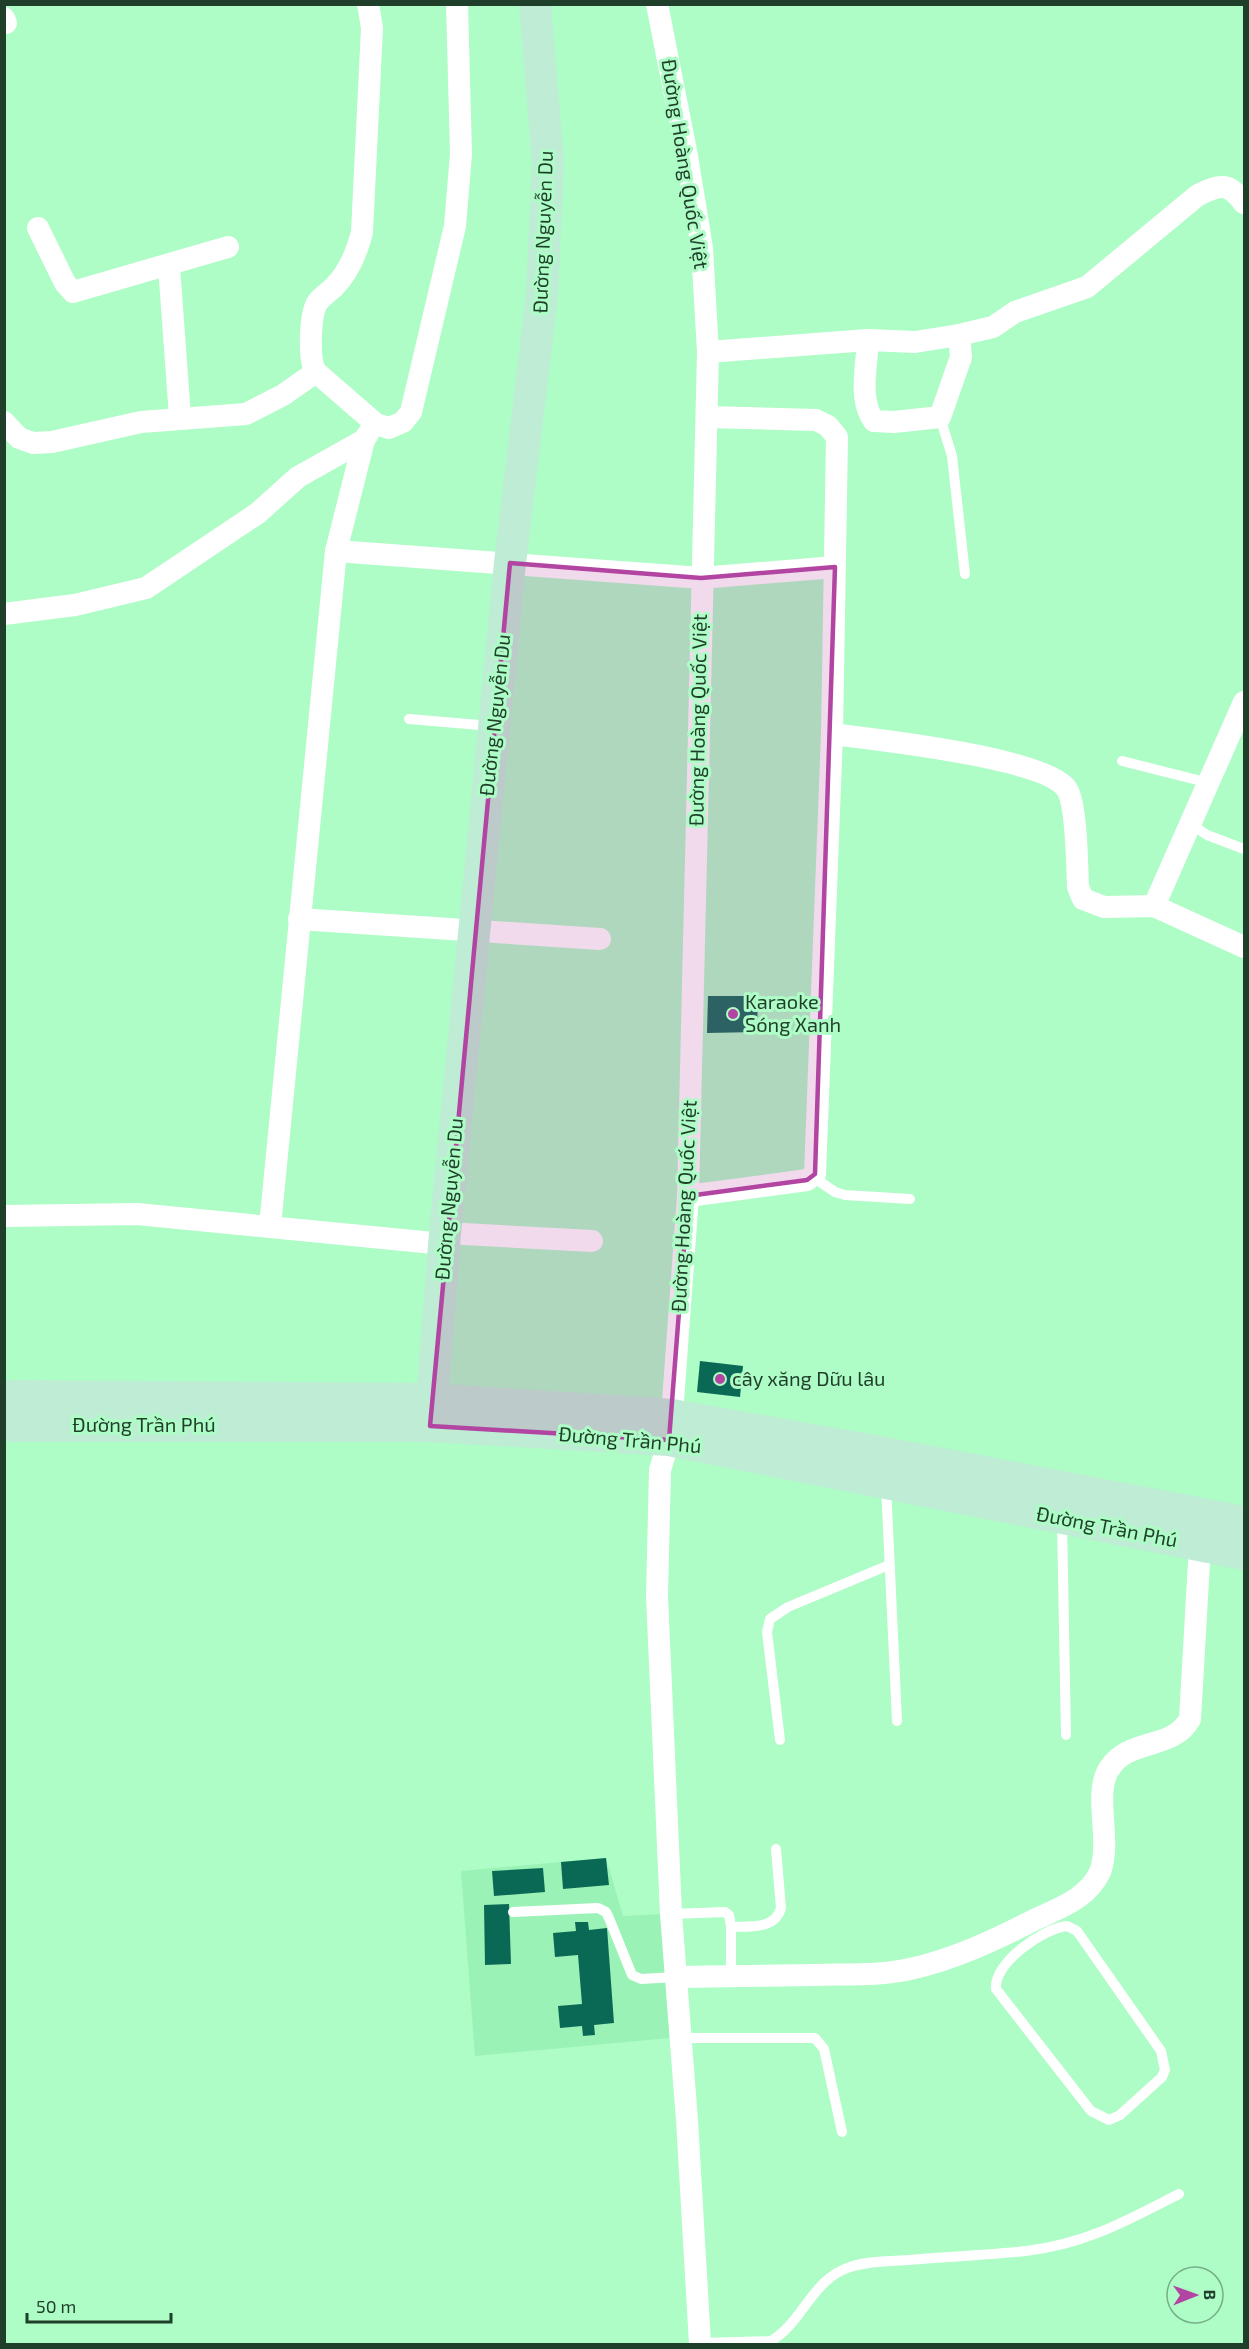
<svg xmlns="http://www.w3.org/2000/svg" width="1249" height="2349" viewBox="0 0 1249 2349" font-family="'Exo 2',sans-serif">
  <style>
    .built { fill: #9bf2b7 }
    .building { fill: #0a6955 }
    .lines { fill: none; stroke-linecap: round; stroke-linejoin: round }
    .lane { stroke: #fff; stroke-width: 10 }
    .street { stroke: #fff; stroke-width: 22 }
    .secondary { stroke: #bfecd4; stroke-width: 32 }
    .marked { fill: #b244a2; fill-opacity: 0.2; stroke: #b244a2; stroke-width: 4.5; stroke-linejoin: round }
    .poi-dot { fill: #b244a2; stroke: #aefcc6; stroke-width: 2 }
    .labels { text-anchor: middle; stroke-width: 6; stroke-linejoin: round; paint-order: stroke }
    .street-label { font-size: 20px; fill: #1f3f2a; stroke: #aefcc6 }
    .poi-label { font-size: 20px; fill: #1f3f2a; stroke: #aefcc6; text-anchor: start }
  </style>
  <rect width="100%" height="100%" fill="#aefcc6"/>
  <polygon class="built" points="606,1858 623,1916 662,1914 670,2038 475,2056 461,1871"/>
  <g class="building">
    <polygon points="708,996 758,996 757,1032 707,1033"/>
    <polygon points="700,1361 743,1366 740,1397 697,1392"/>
    <polygon points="606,1858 609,1885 563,1889 561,1862"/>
    <polygon points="543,1868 545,1892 494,1896 492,1871"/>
    <polygon points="509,1904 511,1964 485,1965 484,1905"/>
    <polygon points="575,1922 588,1922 589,1930 607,1928 614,2023 594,2025 595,2035 583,2036 582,2026 560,2028 558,2006 582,2004 578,1955 555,1957 553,1933 576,1931"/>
  </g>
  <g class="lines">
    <g class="lane">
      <polyline points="940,417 952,456 965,574"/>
      <polyline points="409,719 491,726"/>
      <polyline points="1122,761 1209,783"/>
      <polyline points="1191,824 1207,835 1244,849"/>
      <polyline points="813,1177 835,1192 845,1195 910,1199"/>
      <polyline points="886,1485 897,1721"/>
      <polyline points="1062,1521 1066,1735"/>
      <polyline points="780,1740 767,1632 770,1619 788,1607 889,1565"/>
      <polyline points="513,1912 598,1908 606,1912 609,1918 632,1975 641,1979 675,1977"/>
      <polyline points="671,1914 725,1912 729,1915 731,1927"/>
      <path d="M1067,1926L1077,1931L1161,2051L1165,2070L1162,2077L1120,2115L1109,2120L1091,2111L996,1989C993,1963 1044,1928 1067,1926Z"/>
      <path d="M731,1976V1927C749,1926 775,1930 781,1908L776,1849"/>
      <polyline points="680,2038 815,2038 824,2049 842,2132"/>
      <path d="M699,2343L771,2341C803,2322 812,2279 850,2267C868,2261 889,2261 908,2260C948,2257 987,2255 1026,2251C1086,2244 1126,2221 1179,2194"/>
    </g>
    <g class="street">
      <path d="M368,4L372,28L362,232C357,252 349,272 334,287C329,292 321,297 317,303C310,316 308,360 316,372L376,424L389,428L403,422L411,412L455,226L461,154L457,4"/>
      <polyline points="657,4 687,156 702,248 708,352 688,1196 672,1415 669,1440 660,1470 657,1596 671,1914 687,2120 700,2344"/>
      <polyline points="4,18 6,23"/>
      <polyline points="38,228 65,283 73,292 228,247"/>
      <polyline points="169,266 180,417"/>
      <path d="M959,335L993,327L1015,312L1087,287L1198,195C1221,184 1228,182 1244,203"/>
      <path d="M708,352L868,340C867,365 858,400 874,421L894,422L940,417L961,357L959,335L915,342L868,340"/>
      <polyline points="4,422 19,438 33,443 52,442 141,422 246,414 283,395 316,372"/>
      <polyline points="336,551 701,578 835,567"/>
      <polyline points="4,614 75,605 146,588 258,513 298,477 364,440 368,434"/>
      <path d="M832,734C874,739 1043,758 1066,788C1077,802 1077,866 1078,887L1083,899L1104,907L1154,906L1244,947"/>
      <polyline points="1154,906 1244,702"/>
      <polyline points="299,919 600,939"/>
      <polyline points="688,1196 807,1180 815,1174 832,734 837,437 828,426 816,420 707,417"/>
      <polyline points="4,1216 137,1214 444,1244"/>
      <polyline points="270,1226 336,551 364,440"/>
      <polyline points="445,1233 592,1241"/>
      <path d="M675,1977C721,1976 768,1976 815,1975C846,1974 879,1976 910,1969C953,1960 997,1939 1036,1919C1060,1908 1088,1898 1100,1872C1112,1841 1093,1794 1109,1769C1129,1737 1172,1751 1190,1719L1200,1545"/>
    </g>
    <g class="secondary">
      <polyline points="4,1396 432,1399 672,1415 890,1454 1244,1522"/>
      <polyline points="4,1426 430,1426 669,1440 1244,1554"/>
      <polyline points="430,1426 445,1233 510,563 542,295 548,162 535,4"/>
    </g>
  </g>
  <path class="marked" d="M510,563L701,578L835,567L815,1174L807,1180L688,1196L669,1440L430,1426Z"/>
  <g class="poi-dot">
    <circle cx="733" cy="1014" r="6"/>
    <circle cx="720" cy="1379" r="6"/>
  </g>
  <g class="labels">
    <g class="street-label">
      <text transform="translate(685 164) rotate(81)" y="7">Đường Hoàng Quốc Việt</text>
      <text transform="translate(543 232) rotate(-88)" y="7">Đường Nguyễn Du</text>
      <text transform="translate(495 715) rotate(-84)" y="7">Đường Nguyễn Du</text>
      <text transform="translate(698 720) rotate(-89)" y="7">Đường Hoàng Quốc Việt</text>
      <text transform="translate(449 1199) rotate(-85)" y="7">Đường Nguyễn Du</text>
      <text transform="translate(684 1206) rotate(-87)" y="7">Đường Hoàng Quốc Việt</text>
      <text x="144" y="1432">Đường Trần Phú</text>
      <text transform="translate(630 1440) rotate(5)" y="7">Đường Trần Phú</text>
      <text transform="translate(1107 1527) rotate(11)" y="7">Đường Trần Phú</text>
    </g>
    <g class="poi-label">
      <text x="745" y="1009">Karaoke<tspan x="745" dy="23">Sóng Xanh</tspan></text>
      <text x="732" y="1386">cây xăng Dữu lâu</text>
    </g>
  </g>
  <rect width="1249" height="2349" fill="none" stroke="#1f3f2a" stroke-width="12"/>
  <g transform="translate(1195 2295) rotate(89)"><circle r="28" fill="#aefcc6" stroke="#75b088" stroke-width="1.5"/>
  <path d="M0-4.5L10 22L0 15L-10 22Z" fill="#b244a2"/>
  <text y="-9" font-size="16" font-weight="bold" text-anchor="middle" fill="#1f3f2a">B</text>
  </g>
  <path d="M27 2313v9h144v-9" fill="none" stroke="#1f3f2a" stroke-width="3"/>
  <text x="36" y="2313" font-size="18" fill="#1f3f2a" stroke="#aefcc6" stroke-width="4.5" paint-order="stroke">50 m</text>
</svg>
